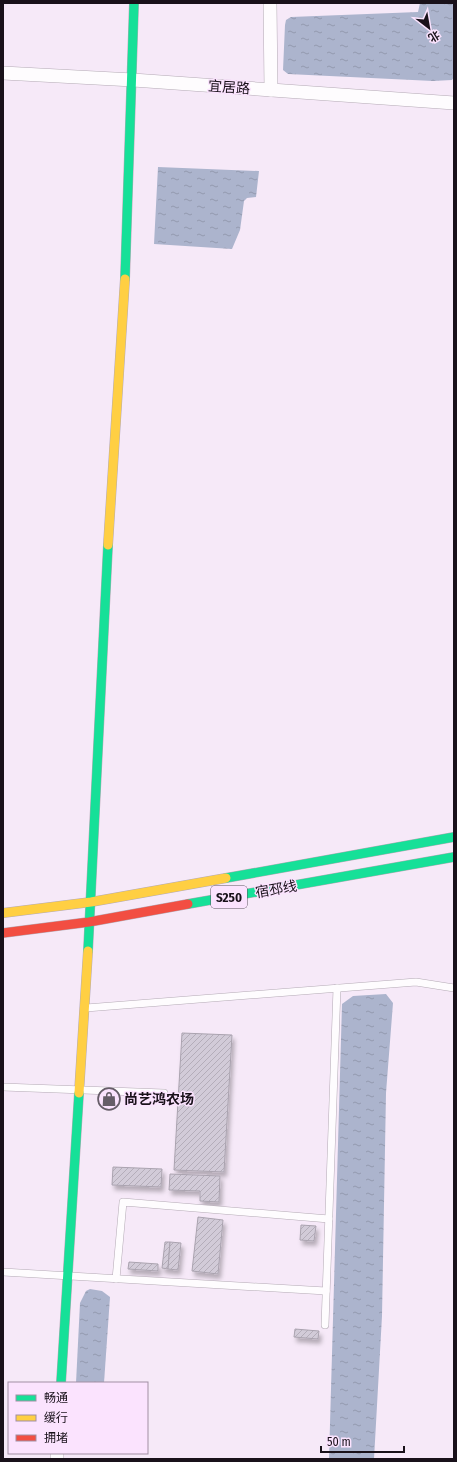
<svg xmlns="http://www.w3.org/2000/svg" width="457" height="1462" viewBox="0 0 457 1462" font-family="'Fira Sans Condensed','Noto Sans SC',sans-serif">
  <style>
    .water { fill: url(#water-ripples) }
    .building { fill: url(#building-hatch); stroke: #aaa3af; filter: url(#shadow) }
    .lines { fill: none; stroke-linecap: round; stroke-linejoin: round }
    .lane-casing { stroke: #b4aab5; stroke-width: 8 }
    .street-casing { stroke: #b4aab5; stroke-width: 14 }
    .fast-casing { stroke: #b4aab5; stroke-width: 10 }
    .slow-casing { stroke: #b4aab5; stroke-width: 10 }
    .jam-casing { stroke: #b4aab5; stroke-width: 10 }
    .lane { stroke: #fefcfe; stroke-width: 7 }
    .street { stroke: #fefcfe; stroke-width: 13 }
    .fast { stroke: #16e098; stroke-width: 9 }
    .slow { stroke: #ffcf43; stroke-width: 9 }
    .jam { stroke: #f24e42; stroke-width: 9 }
    .labels { text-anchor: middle; stroke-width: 3; stroke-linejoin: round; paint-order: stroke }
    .shield { fill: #fbe3fe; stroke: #5d505e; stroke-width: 1 }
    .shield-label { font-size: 13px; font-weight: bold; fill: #19111a }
    .street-label { font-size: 14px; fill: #19111a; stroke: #fbe3fe }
    .poi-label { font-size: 14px; font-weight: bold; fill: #19111a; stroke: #fbe3fe; text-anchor: start }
  </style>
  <defs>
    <pattern id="water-ripples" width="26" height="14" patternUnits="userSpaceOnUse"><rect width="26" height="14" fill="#acb4cd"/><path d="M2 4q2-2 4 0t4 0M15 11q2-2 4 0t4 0" fill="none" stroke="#939aaf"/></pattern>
    <pattern id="building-hatch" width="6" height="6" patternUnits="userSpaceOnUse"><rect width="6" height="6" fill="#d2cbd8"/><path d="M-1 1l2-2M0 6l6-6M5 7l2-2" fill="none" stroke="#b4adb9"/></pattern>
    <filter id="shadow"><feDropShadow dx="2.5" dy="4.5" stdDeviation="2" flood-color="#0004"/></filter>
  </defs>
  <rect width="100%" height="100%" fill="#f6e9f8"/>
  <g class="water">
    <polygon points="420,3 454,3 454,77 452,80 433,81 288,74 283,70 285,25 286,20 291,17 418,12"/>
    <polygon points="158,167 259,171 256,197 247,198 244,201 240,230 232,249 154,244"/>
    <polygon points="386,994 393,1003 386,1093 382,1316 374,1459 329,1459 342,1004 353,996"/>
    <polygon points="90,1289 102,1291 110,1297 104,1383 76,1383 80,1303 86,1291"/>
  </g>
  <g class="building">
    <polygon points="182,1033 232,1035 224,1172 174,1170"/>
    <polygon points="113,1167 162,1169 161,1187 112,1185"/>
    <polygon points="170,1174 220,1176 219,1202 200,1201 200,1191 169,1190"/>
    <polygon points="198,1217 223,1220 218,1274 192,1271"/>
    <polygon points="301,1225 316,1226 314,1241 300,1240"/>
    <polygon points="165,1242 170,1242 168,1269 162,1268"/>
    <polygon points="170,1242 181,1243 178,1270 168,1269"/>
    <polygon points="129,1262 158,1264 158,1271 128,1269"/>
    <polygon points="295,1329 319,1331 318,1339 294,1337"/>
  </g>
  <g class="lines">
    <g class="lane-casing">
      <g id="lane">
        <polyline points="86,1008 416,982 454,988"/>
        <polyline points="3,1087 164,1093"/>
        <polyline points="3,1272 326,1291"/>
        <polyline points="116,1279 123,1202 329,1219"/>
        <polyline points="325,1325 337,988"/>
      </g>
    </g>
    <g class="street-casing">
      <g id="street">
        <polyline points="270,3 271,90"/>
        <polyline points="3,73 133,80 454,103"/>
        <polyline points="57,1459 57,1453"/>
      </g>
    </g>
    <g class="fast-casing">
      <g id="fast">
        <polyline points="125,279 134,3"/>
        <polyline points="226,878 454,837"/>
        <polyline points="188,904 454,857"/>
        <polyline points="88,951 108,545"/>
        <polyline points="61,1383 79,1093"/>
      </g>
    </g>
    <g class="slow-casing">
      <g id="slow">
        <polyline points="108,545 125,279"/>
        <polyline points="3,913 91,902 226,878"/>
        <polyline points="79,1093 88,951"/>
      </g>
    </g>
    <g class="jam-casing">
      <polyline id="jam" points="3,933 89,922 188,904"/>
    </g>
    <use href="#lane" class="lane"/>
    <use href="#street" class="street"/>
    <use href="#fast" class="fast"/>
    <use href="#slow" class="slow"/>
    <use href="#jam" class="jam"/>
  </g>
  <defs>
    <g id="shop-ring" transform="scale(1.15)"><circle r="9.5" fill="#fbe3fe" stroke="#665d68" stroke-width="1.5"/><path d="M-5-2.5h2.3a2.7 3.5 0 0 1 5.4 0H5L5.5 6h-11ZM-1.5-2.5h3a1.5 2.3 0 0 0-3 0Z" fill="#665d68"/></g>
  </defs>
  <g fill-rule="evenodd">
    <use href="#shop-ring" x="109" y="1099"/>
  </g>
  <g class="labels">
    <rect class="shield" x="211" y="886" width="36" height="22" rx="3"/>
    <g class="shield-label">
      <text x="229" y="902">S250</text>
    </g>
    <g class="street-label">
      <text transform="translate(229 87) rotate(4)" y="5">宜居路</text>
      <text transform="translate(276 889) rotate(-10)" y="5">宿邳线</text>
    </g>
    <g class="poi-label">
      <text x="124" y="1104">尚艺鸿农场</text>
    </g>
  </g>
  <rect width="457" height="1462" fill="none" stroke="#19111a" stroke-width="8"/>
  <rect x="8" y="1382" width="140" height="72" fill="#fbe3fe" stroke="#a18fa3"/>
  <rect x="16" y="1395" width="20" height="6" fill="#16e098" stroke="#a18fa3"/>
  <text x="44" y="1402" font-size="12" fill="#19111a">畅通</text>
  <rect x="16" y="1415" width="20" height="6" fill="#ffcf43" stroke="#a18fa3"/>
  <text x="44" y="1422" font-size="12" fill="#19111a">缓行</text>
  <rect x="16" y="1435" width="20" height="6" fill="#f24e42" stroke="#a18fa3"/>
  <text x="44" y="1442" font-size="12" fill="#19111a">拥堵</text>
  <g transform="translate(429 28) rotate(149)" stroke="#fbe3fe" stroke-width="3" paint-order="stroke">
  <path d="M0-3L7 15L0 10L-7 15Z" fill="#19111a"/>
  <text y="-6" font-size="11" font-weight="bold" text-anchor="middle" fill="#19111a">北</text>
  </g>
  <path d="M321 1446v6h83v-6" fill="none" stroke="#19111a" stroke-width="2"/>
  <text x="327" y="1446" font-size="12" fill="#19111a" stroke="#fbe3fe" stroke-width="3" paint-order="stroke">50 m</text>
</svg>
